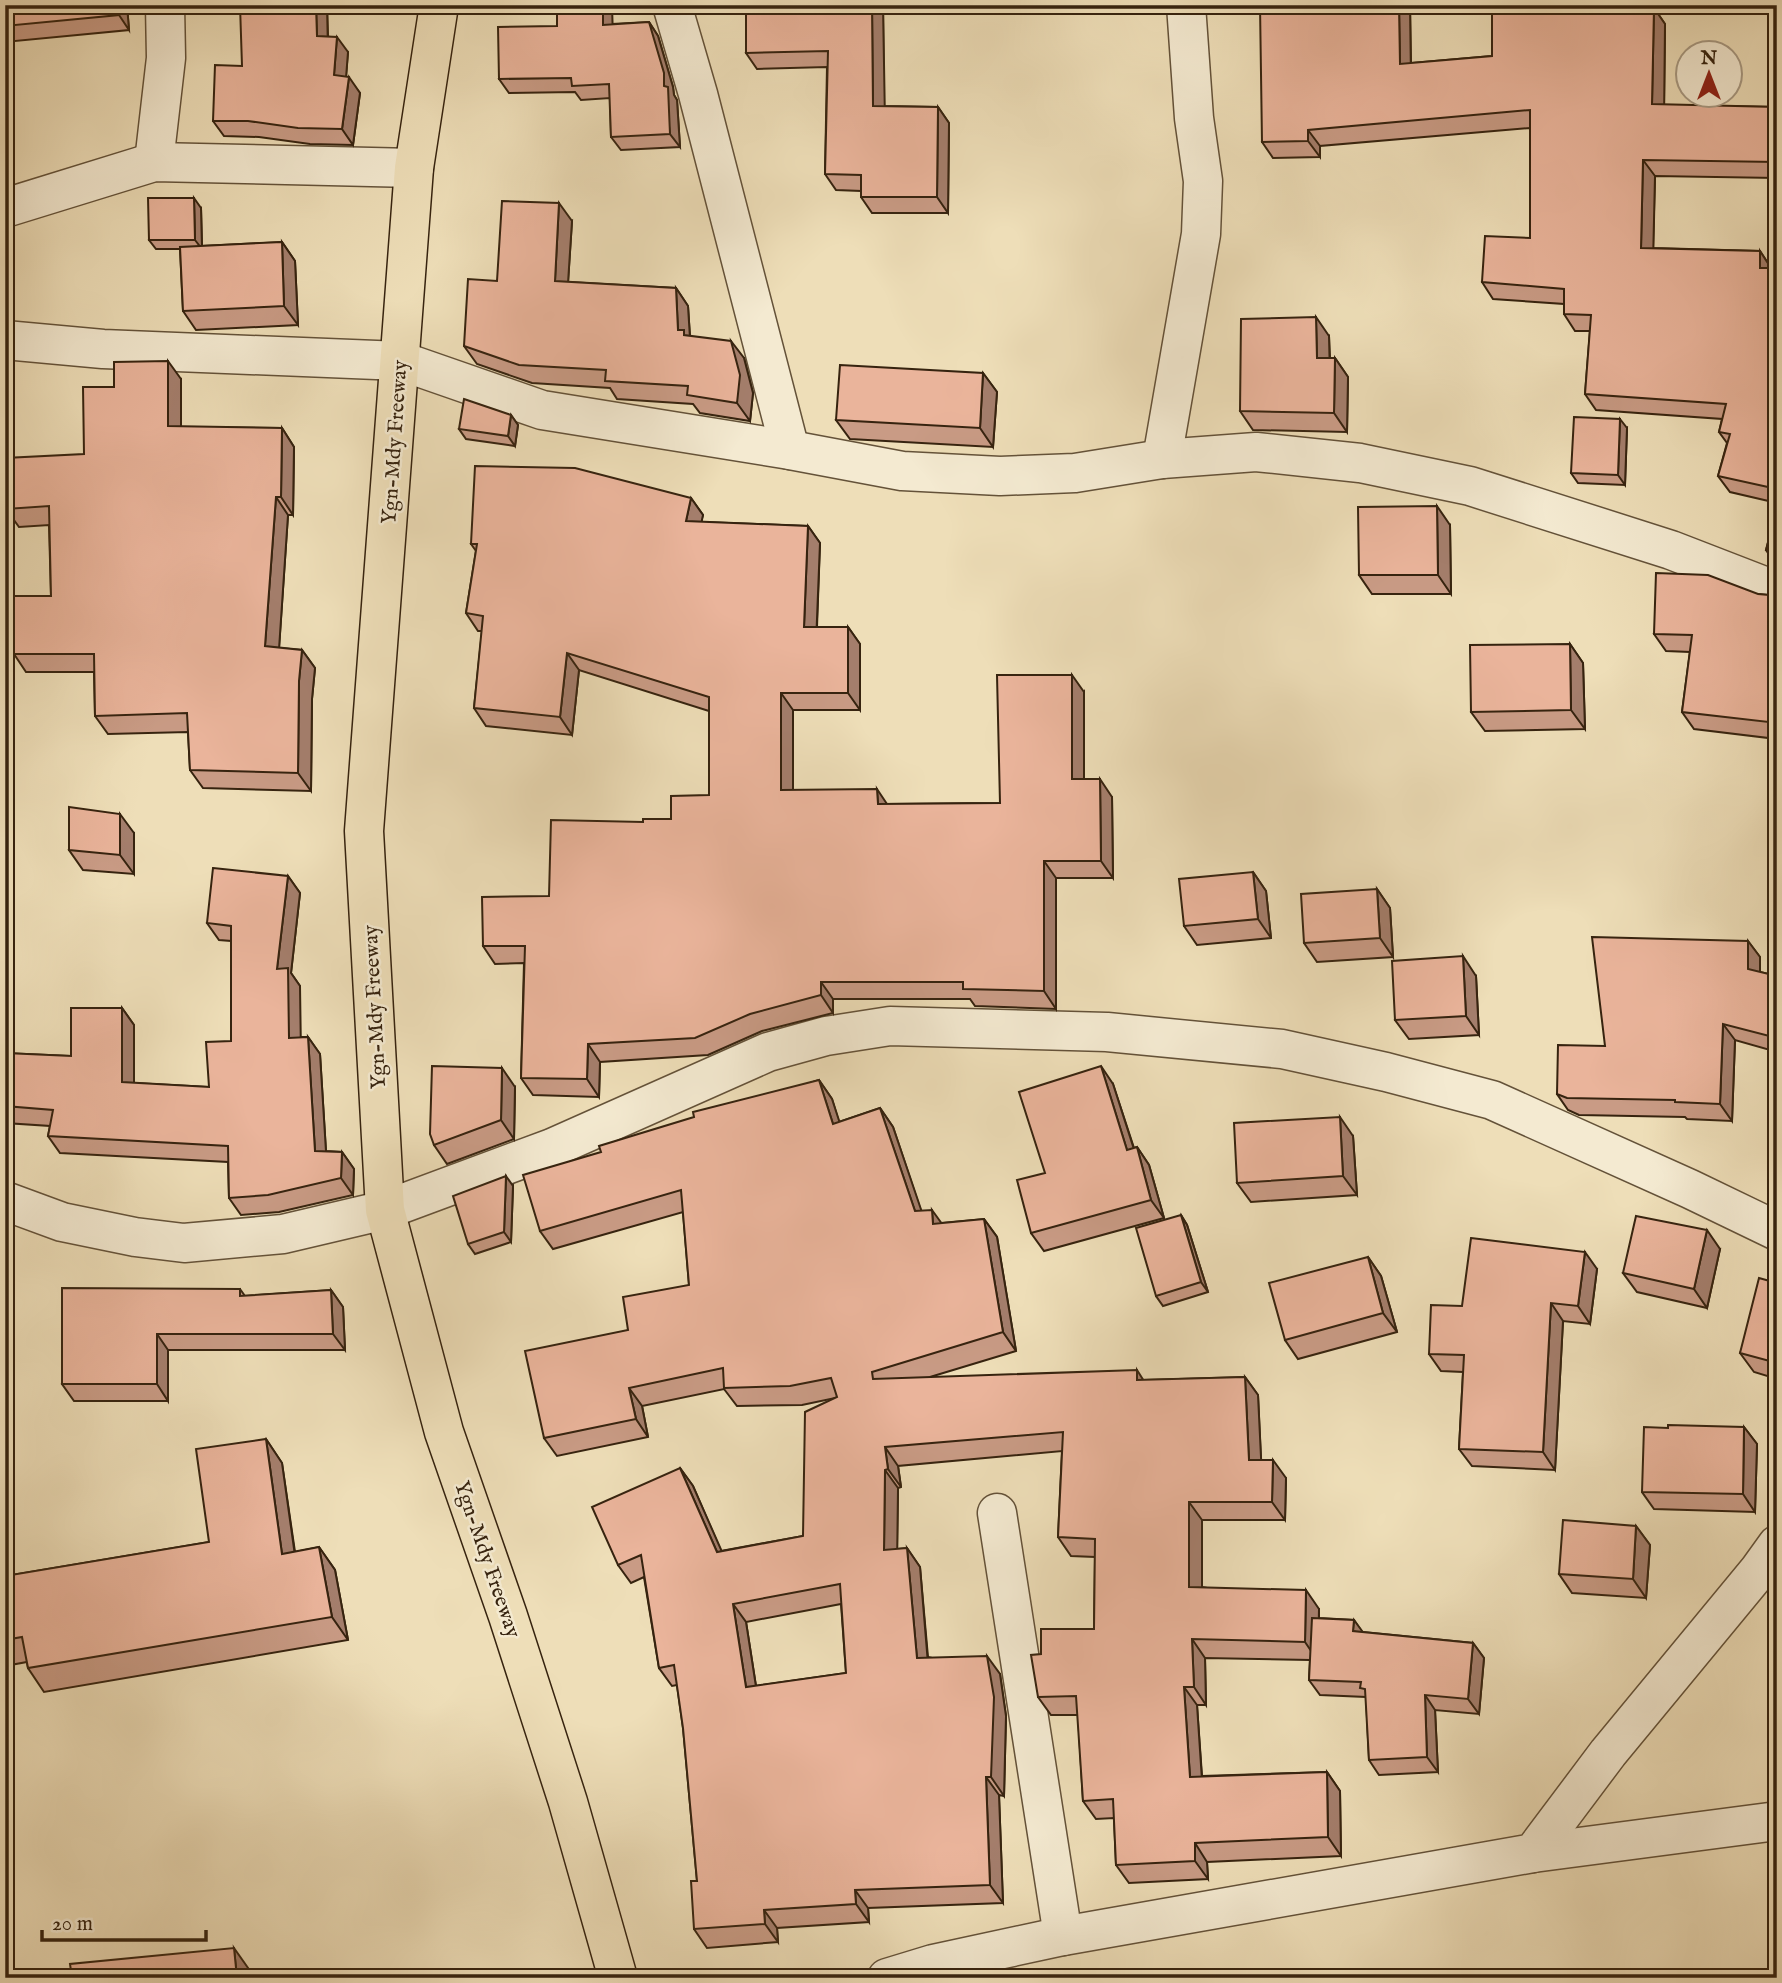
<svg xmlns="http://www.w3.org/2000/svg" width="1782" height="1983" viewBox="0 0 1782 1983" font-family="'IM FELL English',serif">
  <style>
    .lines { fill: none; stroke-linecap: round; stroke-linejoin: round }
    .minor-casing { stroke: #645239; stroke-width: 41 }
    .primary-casing { stroke: #36230f; stroke-width: 41 }
    .minor { stroke: #f4ead1; stroke-width: 38 }
    .primary { stroke: #eedeb8; stroke-width: 38 }
    .wall { fill: #c99b85; stroke: #36230f; stroke-width: 2; fill-rule: evenodd }
    .shaded-wall { fill: #a47e6c; stroke: #36230f; stroke-width: 2 }
    .building { fill: #eab49b; stroke: #36230f; stroke-width: 2; fill-rule: evenodd }
    .labels { text-anchor: middle; stroke-width: 5; stroke-linejoin: round; paint-order: stroke }
    .street-label { font-size: 21px; fill: #36230f; stroke: #f4ead1 }
  </style>
  <rect width="100%" height="100%" fill="#eedeb8"/>
  <filter id="stains"><feTurbulence type="fractalNoise" baseFrequency=".00286" numOctaves="4"/><feColorMatrix values="0 0 0 0 .2 0 0 0 0 .09 0 0 0 0 .02 0 0 0 .5 -.17"/></filter>
  <radialGradient id="worn" r=".72"><stop offset=".6" stop-color="#630" stop-opacity="0"/><stop offset="1" stop-color="#630" stop-opacity=".3"/></radialGradient>
  <g class="lines">
    <g class="minor-casing">
      <g id="minor">
        <polyline points="672,5 698,94 790,450"/>
        <polyline points="154,162 166,58 165,5"/>
        <polyline points="5,208 154,162 414,168"/>
        <polyline points="5,340 103,349 401,361 542,410 790,450 902,471 1000,476 1075,473 1162,459 1256,452 1360,463 1470,486 1671,550 1777,591"/>
        <polyline points="1162,459 1201,234 1203,181 1194,118 1186,5"/>
        <polyline points="5,1201 62,1222 135,1237 184,1243 283,1234 385,1210 552,1148 768,1052 826,1036 890,1026 1107,1032 1282,1049 1386,1072 1492,1100 1690,1189 1777,1231"/>
        <polyline points="997,1513 1063,1936"/>
        <polyline points="1533,1853 1777,1821"/>
        <polyline points="887,1978 933,1964 1063,1936 1533,1853 1608,1753 1759,1570 1777,1545"/>
      </g>
    </g>
    <g class="primary-casing">
      <polyline id="primary" points="439,5 414,168 364,831 385,1210 444,1432 508,1616 568,1802 618,1978"/>
    </g>
    <use href="#minor" class="minor"/>
    <use href="#primary" class="primary"/>
  </g>
  <g class="wall">
    <polygon points="5,5 127,5 129,30 5,42"/>
    <polygon points="327,5 328,36 348,52 346,76 360,93 353,145 310,144 259,137 224,136 213,121 242,66"/>
    <polygon points="883,5 884,106 938,107 949,123 948,213 872,213 861,197 861,191 836,190 825,174 827,67 757,69 746,53"/>
    <polygon points="1410,5 1411,63 1492,56 1654,8 1665,24 1664,105 1777,107 1777,178 1655,176 1653,248 1760,251 1771,268 1777,268 1777,503 1730,492 1718,476 1727,443 1719,432 1722,419 1596,410 1585,394 1590,331 1575,331 1564,314 1564,304 1493,299 1482,282 1530,238 1530,128 1320,146 1320,157 1273,158 1262,142"/>
    <polygon points="649,22 658,36 673,87 674,95 677,100 680,147 621,150 611,137 610,98 581,100 575,92 509,93 499,79 612,24"/>
    <polygon points="201,208 202,246 282,242 295,261 298,325 196,330 183,311 180,249 156,249 149,240"/>
    <polygon points="572,221 568,282 676,288 688,306 690,336 744,358 753,393 750,421 700,413 693,404 617,399 610,388 532,383 477,364 464,346 497,281"/>
    <polygon points="1329,336 1330,358 1335,358 1348,377 1347,432 1253,430 1240,411"/>
    <polygon points="983,373 997,392 993,447 850,439 836,420"/>
    <polygon points="181,379 181,427 282,428 294,447 293,515 288,515 279,648 302,650 315,668 312,699 311,791 203,788 190,770 188,732 108,734 95,716 94,672 26,672 14,654 51,596 49,525 19,527 6,509 84,454 114,387"/>
    <polygon points="511,415 518,425 515,446 466,439 459,429"/>
    <polygon points="1627,428 1625,485 1578,483 1571,473"/>
    <polygon points="691,498 703,515 701,522 808,526 820,543 817,627 848,627 860,644 860,710 793,710 793,790 887,804 1000,803 1084,692 1084,779 1112,797 1113,878 1056,878 1056,1009 975,1006 970,999 833,999 833,1013 762,1031 708,1055 600,1062 599,1097 533,1095 521,1078 524,963 495,964 483,946 549,896 643,822 671,819 709,795 709,711 579,670 572,735 486,726 474,708 482,631 478,631 466,613 476,551 471,544"/>
    <polygon points="1777,508 1777,566 1766,550"/>
    <polygon points="1450,525 1451,594 1372,594 1359,575"/>
    <polygon points="1777,592 1777,739 1694,729 1682,712 1690,652 1666,651 1654,634 1758,594 1769,595"/>
    <polygon points="1570,644 1583,663 1585,729 1485,731 1471,712"/>
    <polygon points="134,833 134,874 83,870 69,850"/>
    <polygon points="1253,872 1266,891 1271,938 1197,945 1184,926"/>
    <polygon points="288,876 300,893 291,973 300,986 300,1037 308,1037 320,1054 326,1151 342,1152 354,1169 353,1195 279,1212 241,1215 229,1198 228,1162 60,1153 48,1136 50,1126 5,1123 5,1053 71,1056 122,1008 134,1025 134,1083 209,1087 231,1041 231,941 219,940 207,923"/>
    <polygon points="1377,889 1390,908 1393,957 1317,962 1304,943"/>
    <polygon points="1748,941 1760,957 1760,972 1777,976 1777,1052 1735,1040 1732,1121 1687,1119 1685,1117 1579,1115 1568,1110 1557,1094 1605,1046"/>
    <polygon points="1476,976 1479,1035 1409,1039 1395,1020"/>
    <path d="M819,1080L832,1099L839,1122L880,1108L893,1127L921,1211L941,1223L984,1219L997,1237L1016,1351L930,1377L1144,1380L1245,1377L1258,1395L1261,1460L1286,1478L1285,1520H1202V1587L1319,1609V1618L1354,1620L1362,1632L1473,1643L1484,1658L1479,1714L1435,1710L1438,1772L1379,1775L1369,1760L1366,1697L1320,1695L1309,1680L1310,1660L1205,1658L1206,1705H1197L1202,1776L1327,1772L1340,1791L1341,1856L1207,1862L1208,1879L1129,1883L1116,1865L1114,1818L1096,1819L1083,1801L1078,1715H1051L1038,1697L1041,1654L1094,1629L1095,1557L1071,1556L1058,1537L1062,1451L898,1466L901,1487L898,1488L897,1549L907,1548L920,1567L928,1657L1000,1674L1006,1716L1004,1796L999,1795L1003,1903L868,1908L869,1922L777,1928L778,1942L707,1948L694,1929L697,1881L683,1728L677,1685L672,1686L659,1668L644,1577L631,1583L618,1565L680,1468L693,1486L721,1551L803,1536L835,1398L802,1405L737,1406L724,1389L642,1406L648,1437L557,1456L544,1438L628,1330L689,1285L683,1212L553,1249L540,1231L601,1152ZM841,1604L846,1673L756,1686L746,1622Z"/>
    <polygon points="1113,1084 1134,1148 1137,1147 1149,1165 1164,1218 1044,1251 1031,1233 1045,1173"/>
    <polygon points="515,1087 514,1139 447,1164 434,1145"/>
    <polygon points="1353,1136 1357,1195 1251,1202 1237,1183"/>
    <polygon points="513,1186 511,1242 475,1254 468,1244"/>
    <polygon points="1181,1215 1187,1225 1208,1292 1163,1306 1156,1296"/>
    <polygon points="1720,1249 1707,1308 1637,1292 1623,1273"/>
    <polygon points="1368,1257 1381,1276 1397,1332 1298,1359 1285,1340"/>
    <polygon points="1597,1269 1590,1324 1563,1321 1555,1470 1472,1466 1459,1449 1463,1372 1441,1371 1429,1354 1462,1306"/>
    <polygon points="1777,1283 1777,1379 1754,1372 1740,1353"/>
    <polygon points="240,1289 245,1296 331,1290 343,1307 345,1350 168,1350 168,1401 74,1401 62,1384"/>
    <polygon points="1744,1427 1757,1444 1755,1512 1654,1509 1642,1492 1668,1428"/>
    <polygon points="266,1439 282,1463 295,1552 319,1547 335,1570 348,1640 44,1692 28,1668 27,1662 5,1666 5,1576 209,1542"/>
    <polygon points="1636,1526 1650,1545 1646,1598 1572,1593 1559,1574"/>
  </g>
  <g class="shaded-wall">
    <polygon points="118,5 127,5 129,30 119,15"/>
    <polygon points="316,5 327,5 328,51 317,36"/>
    <polygon points="603,5 612,5 613,39 603,25"/>
    <polygon points="872,5 883,5 885,122 873,106"/>
    <polygon points="1399,5 1410,5 1411,80 1400,64"/>
    <polygon points="1654,8 1665,24 1664,121 1652,104"/>
    <polygon points="649,22 658,36 673,87 674,95 677,100 680,147 670,134 664,86"/>
    <polygon points="337,37 348,52 345,91 334,75"/>
    <polygon points="349,77 360,93 353,145 342,129"/>
    <polygon points="938,107 949,123 948,213 937,197"/>
    <polygon points="1308,130 1320,146 1320,157 1308,141"/>
    <polygon points="1643,160 1655,176 1653,264 1641,248"/>
    <polygon points="194,198 201,208 202,249 195,240"/>
    <polygon points="559,203 572,221 567,299 555,281"/>
    <polygon points="282,242 295,261 298,325 284,306"/>
    <polygon points="1760,251 1771,268 1760,268"/>
    <polygon points="676,288 688,306 690,338 697,353 678,330"/>
    <polygon points="1316,317 1329,336 1330,377 1317,358"/>
    <polygon points="731,341 744,358 753,393 750,421 737,403"/>
    <polygon points="1335,358 1348,377 1347,432 1334,413"/>
    <polygon points="168,361 181,379 181,445 168,426"/>
    <polygon points="983,373 997,392 993,447 980,428"/>
    <polygon points="511,415 518,425 515,446 508,436"/>
    <polygon points="1620,419 1627,428 1625,485 1618,475"/>
    <polygon points="282,428 294,447 293,515 281,497"/>
    <polygon points="276,497 288,515 278,664 265,646"/>
    <polygon points="691,498 703,515 698,539 686,521"/>
    <polygon points="1437,506 1450,525 1451,594 1438,575"/>
    <polygon points="808,526 820,543 816,644 804,627"/>
    <polygon points="1777,604 1777,652 1773,646"/>
    <polygon points="848,627 860,644 860,710 848,693"/>
    <polygon points="1570,644 1583,663 1585,729 1571,710"/>
    <polygon points="302,650 315,668 312,699 311,791 298,773 299,681"/>
    <polygon points="567,653 579,670 572,735 560,717"/>
    <polygon points="1072,675 1084,692 1084,797 1072,779"/>
    <polygon points="781,693 793,710 793,808 781,790"/>
    <polygon points="1100,779 1112,797 1113,878 1101,861"/>
    <polygon points="877,789 889,807 878,804"/>
    <polygon points="120,814 134,833 134,874 120,855"/>
    <polygon points="1044,861 1056,878 1056,1009 1044,991"/>
    <polygon points="1253,872 1266,891 1271,938 1258,919"/>
    <polygon points="288,876 300,893 291,973 300,986 301,1055 289,1038 277,969"/>
    <polygon points="1377,889 1390,908 1393,957 1380,938"/>
    <polygon points="5,923 9,927 5,951"/>
    <polygon points="1748,941 1760,957 1760,985 1748,969"/>
    <polygon points="1463,956 1476,976 1479,1035 1466,1016"/>
    <polygon points="821,982 833,999 833,1013 821,995"/>
    <polygon points="122,1008 134,1025 134,1099 122,1082"/>
    <polygon points="1723,1024 1735,1040 1732,1121 1720,1104"/>
    <polygon points="308,1037 320,1054 327,1168 315,1151"/>
    <polygon points="588,1044 600,1062 599,1097 587,1079"/>
    <polygon points="1101,1066 1113,1084 1140,1168 1127,1150"/>
    <polygon points="502,1068 515,1087 514,1139 501,1120"/>
    <polygon points="819,1080 832,1099 846,1142 833,1124"/>
    <polygon points="880,1108 893,1127 928,1230 915,1211"/>
    <polygon points="1340,1117 1353,1136 1357,1195 1343,1176"/>
    <polygon points="1137,1147 1149,1165 1164,1218 1151,1200"/>
    <polygon points="342,1152 354,1169 353,1195 341,1178"/>
    <polygon points="506,1176 513,1186 511,1242 504,1232"/>
    <polygon points="932,1210 945,1228 933,1224"/>
    <polygon points="1181,1215 1187,1225 1208,1292 1201,1282"/>
    <polygon points="984,1219 997,1237 1016,1351 1003,1332"/>
    <polygon points="1707,1230 1720,1249 1707,1308 1694,1289"/>
    <polygon points="1585,1252 1597,1269 1590,1324 1578,1306"/>
    <polygon points="1368,1257 1381,1276 1397,1332 1383,1313"/>
    <polygon points="331,1290 343,1307 345,1350 333,1334"/>
    <polygon points="1551,1303 1563,1321 1555,1470 1543,1452"/>
    <polygon points="157,1334 168,1350 168,1401 157,1384"/>
    <polygon points="1137,1370 1149,1389 1137,1380"/>
    <polygon points="1245,1377 1258,1395 1262,1478 1249,1460"/>
    <polygon points="629,1388 642,1406 648,1437 636,1419"/>
    <polygon points="1744,1427 1757,1444 1755,1512 1743,1494"/>
    <polygon points="266,1439 282,1463 298,1577 282,1554"/>
    <polygon points="885,1447 898,1466 901,1487 888,1469"/>
    <polygon points="1273,1460 1286,1478 1285,1520 1272,1502"/>
    <polygon points="680,1468 693,1486 730,1570 717,1552"/>
    <polygon points="885,1470 898,1488 897,1568 884,1550"/>
    <polygon points="1189,1502 1202,1520 1202,1606 1189,1587"/>
    <polygon points="1636,1526 1650,1545 1646,1598 1633,1579"/>
    <polygon points="319,1547 335,1570 348,1640 332,1617"/>
    <polygon points="907,1548 920,1567 929,1676 917,1658"/>
    <polygon points="1306,1590 1319,1609 1318,1661 1305,1642"/>
    <polygon points="733,1604 746,1622 759,1706 746,1687"/>
    <polygon points="1354,1620 1365,1635 1353,1631"/>
    <polygon points="1192,1639 1205,1658 1206,1705 1194,1687"/>
    <polygon points="1473,1643 1484,1658 1479,1714 1468,1699"/>
    <polygon points="987,1656 1000,1674 1006,1716 1004,1796 991,1777"/>
    <polygon points="1184,1687 1197,1705 1203,1795 1190,1777"/>
    <polygon points="1425,1695 1435,1710 1438,1772 1427,1757"/>
    <polygon points="1327,1772 1340,1791 1341,1856 1328,1837"/>
    <polygon points="986,1777 999,1795 1003,1903 990,1885"/>
    <polygon points="1195,1843 1207,1862 1208,1879 1195,1861"/>
    <polygon points="855,1890 868,1908 869,1922 856,1904"/>
    <polygon points="764,1910 777,1928 778,1942 765,1924"/>
    <polygon points="234,1948 253,1975 253,1978 237,1978"/>
  </g>
  <g class="building">
    <polygon points="5,5 118,5 119,15 5,26"/>
    <polygon points="240,5 316,5 317,36 337,37 334,75 349,77 342,129 298,128 248,121 213,121 215,65 242,66"/>
    <polygon points="557,5 603,5 603,25 649,22 664,73 664,86 668,87 670,134 611,137 609,84 572,86 571,78 499,79 498,27 557,26"/>
    <polygon points="746,5 872,5 873,106 938,107 937,197 861,197 861,175 825,174 828,51 746,53"/>
    <polygon points="1260,5 1399,5 1400,64 1492,56 1492,5 1654,8 1652,104 1777,107 1777,162 1643,160 1641,248 1760,251 1760,268 1777,268 1777,489 1718,476 1730,434 1719,432 1726,404 1585,394 1591,315 1564,314 1564,289 1482,282 1485,236 1530,238 1530,110 1308,130 1308,141 1262,142"/>
    <polygon points="148,198 194,198 195,240 149,240"/>
    <polygon points="502,201 559,203 555,281 676,288 678,330 684,330 684,335 731,341 740,375 737,403 687,395 688,386 605,381 606,370 519,365 464,346 468,279 497,281"/>
    <polygon points="282,242 284,306 183,311 180,247"/>
    <polygon points="1316,317 1317,358 1335,358 1334,413 1240,411 1241,319"/>
    <polygon points="168,361 168,426 282,428 281,497 276,497 265,646 302,650 299,681 298,773 190,770 187,713 95,716 94,654 14,654 11,596 51,596 49,506 6,509 5,458 84,454 83,387 114,387 114,362"/>
    <polygon points="840,365 983,373 980,428 836,420"/>
    <polygon points="464,399 511,415 508,436 459,429"/>
    <polygon points="1574,417 1620,419 1618,475 1571,473"/>
    <polygon points="475,466 575,468 691,498 686,521 808,526 804,627 848,627 848,693 781,693 781,790 877,789 878,804 1000,803 997,675 1072,675 1072,779 1100,779 1101,861 1044,861 1044,991 963,989 963,982 821,982 821,995 750,1014 695,1038 588,1044 587,1079 521,1078 525,946 483,946 482,897 549,896 551,820 643,822 643,819 671,819 671,796 709,795 709,697 567,653 560,717 474,708 483,616 466,613 477,544 471,544"/>
    <polygon points="1437,506 1438,575 1359,575 1358,507"/>
    <polygon points="1777,508 1777,553 1766,550"/>
    <polygon points="1656,573 1708,575 1758,594 1769,595 1777,592 1773,646 1777,647 1777,723 1682,712 1692,635 1654,634"/>
    <polygon points="1570,644 1571,710 1471,712 1470,645"/>
    <polygon points="69,807 120,814 120,855 69,850"/>
    <polygon points="213,868 288,876 277,969 288,968 289,1038 308,1037 315,1151 342,1152 341,1178 268,1195 229,1198 228,1146 48,1136 53,1110 5,1106 5,1053 71,1056 71,1008 122,1008 122,1082 209,1087 206,1042 231,1041 231,926 207,923"/>
    <polygon points="1253,872 1258,919 1184,926 1179,879"/>
    <polygon points="1377,889 1380,938 1304,943 1301,894"/>
    <polygon points="1592,937 1748,941 1748,969 1777,976 1777,1038 1723,1024 1720,1104 1675,1102 1675,1100 1567,1098 1557,1094 1558,1045 1605,1046"/>
    <polygon points="1463,956 1466,1016 1395,1020 1392,961"/>
    <polygon points="432,1066 502,1068 501,1120 434,1145 430,1134"/>
    <polygon points="1101,1066 1127,1150 1137,1147 1151,1200 1031,1233 1017,1180 1045,1173 1019,1092"/>
    <path d="M819,1080L833,1124L880,1108L915,1211L932,1210L933,1224L984,1219L1003,1332L872,1372L873,1379L1137,1370V1380L1245,1377L1249,1460H1273L1272,1502H1189V1587L1306,1590L1305,1642L1192,1639L1194,1687H1184L1190,1777L1327,1772L1328,1837L1195,1843V1861L1116,1865L1113,1799L1083,1801L1076,1696L1038,1697L1031,1655L1041,1654V1629H1094L1095,1539L1058,1537L1063,1432L885,1447L888,1469L885,1470L884,1550L907,1548L917,1658L987,1656L994,1697L991,1777H986L990,1885L855,1890L856,1904L764,1910L765,1924L694,1929L691,1881H697L683,1728L674,1665L659,1668L641,1555L618,1565L592,1507L680,1468L717,1552L803,1536L805,1412L837,1397L831,1378L790,1386L724,1388L723,1368L629,1388L636,1419L544,1438L525,1351L628,1330L623,1297L689,1285L681,1190L540,1231L523,1175L601,1152L599,1146L694,1117L693,1112ZM840,1584L846,1673L746,1687L733,1604Z"/>
    <polygon points="1340,1117 1343,1176 1237,1183 1234,1123"/>
    <polygon points="506,1176 504,1232 468,1244 453,1196"/>
    <polygon points="1181,1215 1201,1282 1156,1296 1136,1228"/>
    <polygon points="1636,1216 1707,1230 1694,1289 1623,1273"/>
    <polygon points="1471,1238 1585,1252 1578,1306 1551,1303 1543,1452 1459,1449 1464,1355 1429,1354 1431,1305 1462,1306"/>
    <polygon points="1368,1257 1383,1313 1285,1340 1269,1283"/>
    <polygon points="1759,1278 1777,1283 1777,1363 1740,1353"/>
    <polygon points="62,1288 240,1289 240,1296 331,1290 333,1334 157,1334 157,1384 62,1384"/>
    <polygon points="1668,1425 1744,1427 1743,1494 1642,1492 1644,1427 1668,1428"/>
    <polygon points="266,1439 282,1554 319,1547 332,1617 28,1668 22,1637 5,1640 5,1576 209,1542 196,1449"/>
    <polygon points="1563,1520 1636,1526 1633,1579 1559,1574"/>
    <polygon points="1312,1618 1354,1620 1353,1631 1473,1643 1468,1699 1425,1695 1427,1757 1369,1760 1365,1689 1360,1688 1361,1682 1309,1680"/>
    <polygon points="234,1948 237,1978 72,1978 70,1964"/>
  </g>
  <g class="labels">
    <g class="street-label">
      <text transform="translate(394 442) rotate(-86)" y="7">Ygn-Mdy Freeway</text>
      <text transform="translate(374 1007) rotate(-93)" y="7">Ygn-Mdy Freeway</text>
      <text transform="translate(488 1559) rotate(71)" y="7">Ygn-Mdy Freeway</text>
    </g>
  </g>
  <rect width="1782" height="1983" fill="none" stroke="#eedeb8" stroke-width="28"/>
  <rect x="7" y="7" width="1768" height="1969" fill="none" stroke="#36230f" stroke-width="3.5"/>
  <rect x="14" y="14" width="1754" height="1955" fill="none" stroke="#36230f" stroke-width="2"/>
  <g transform="translate(1709 74)"><circle r="33" fill="#f4ead1" stroke="#a89a83" stroke-width="2"/>
  <path d="M0-5L12 26L0 18L-12 26Z" fill="#8f2418"/>
  <text y="-10" font-size="19" font-weight="bold" text-anchor="middle" fill="#36230f">N</text>
  </g>
  <path d="M42 1930v10h164v-10" fill="none" stroke="#36230f" stroke-width="3.5"/>
  <text x="52" y="1930" font-size="21" fill="#36230f" stroke="#f4ead1" stroke-width="5" paint-order="stroke">20 m</text>
  <rect width="100%" height="100%" filter="url(#stains)"/>
  <rect width="100%" height="100%" fill="url(#worn)"/>
</svg>
